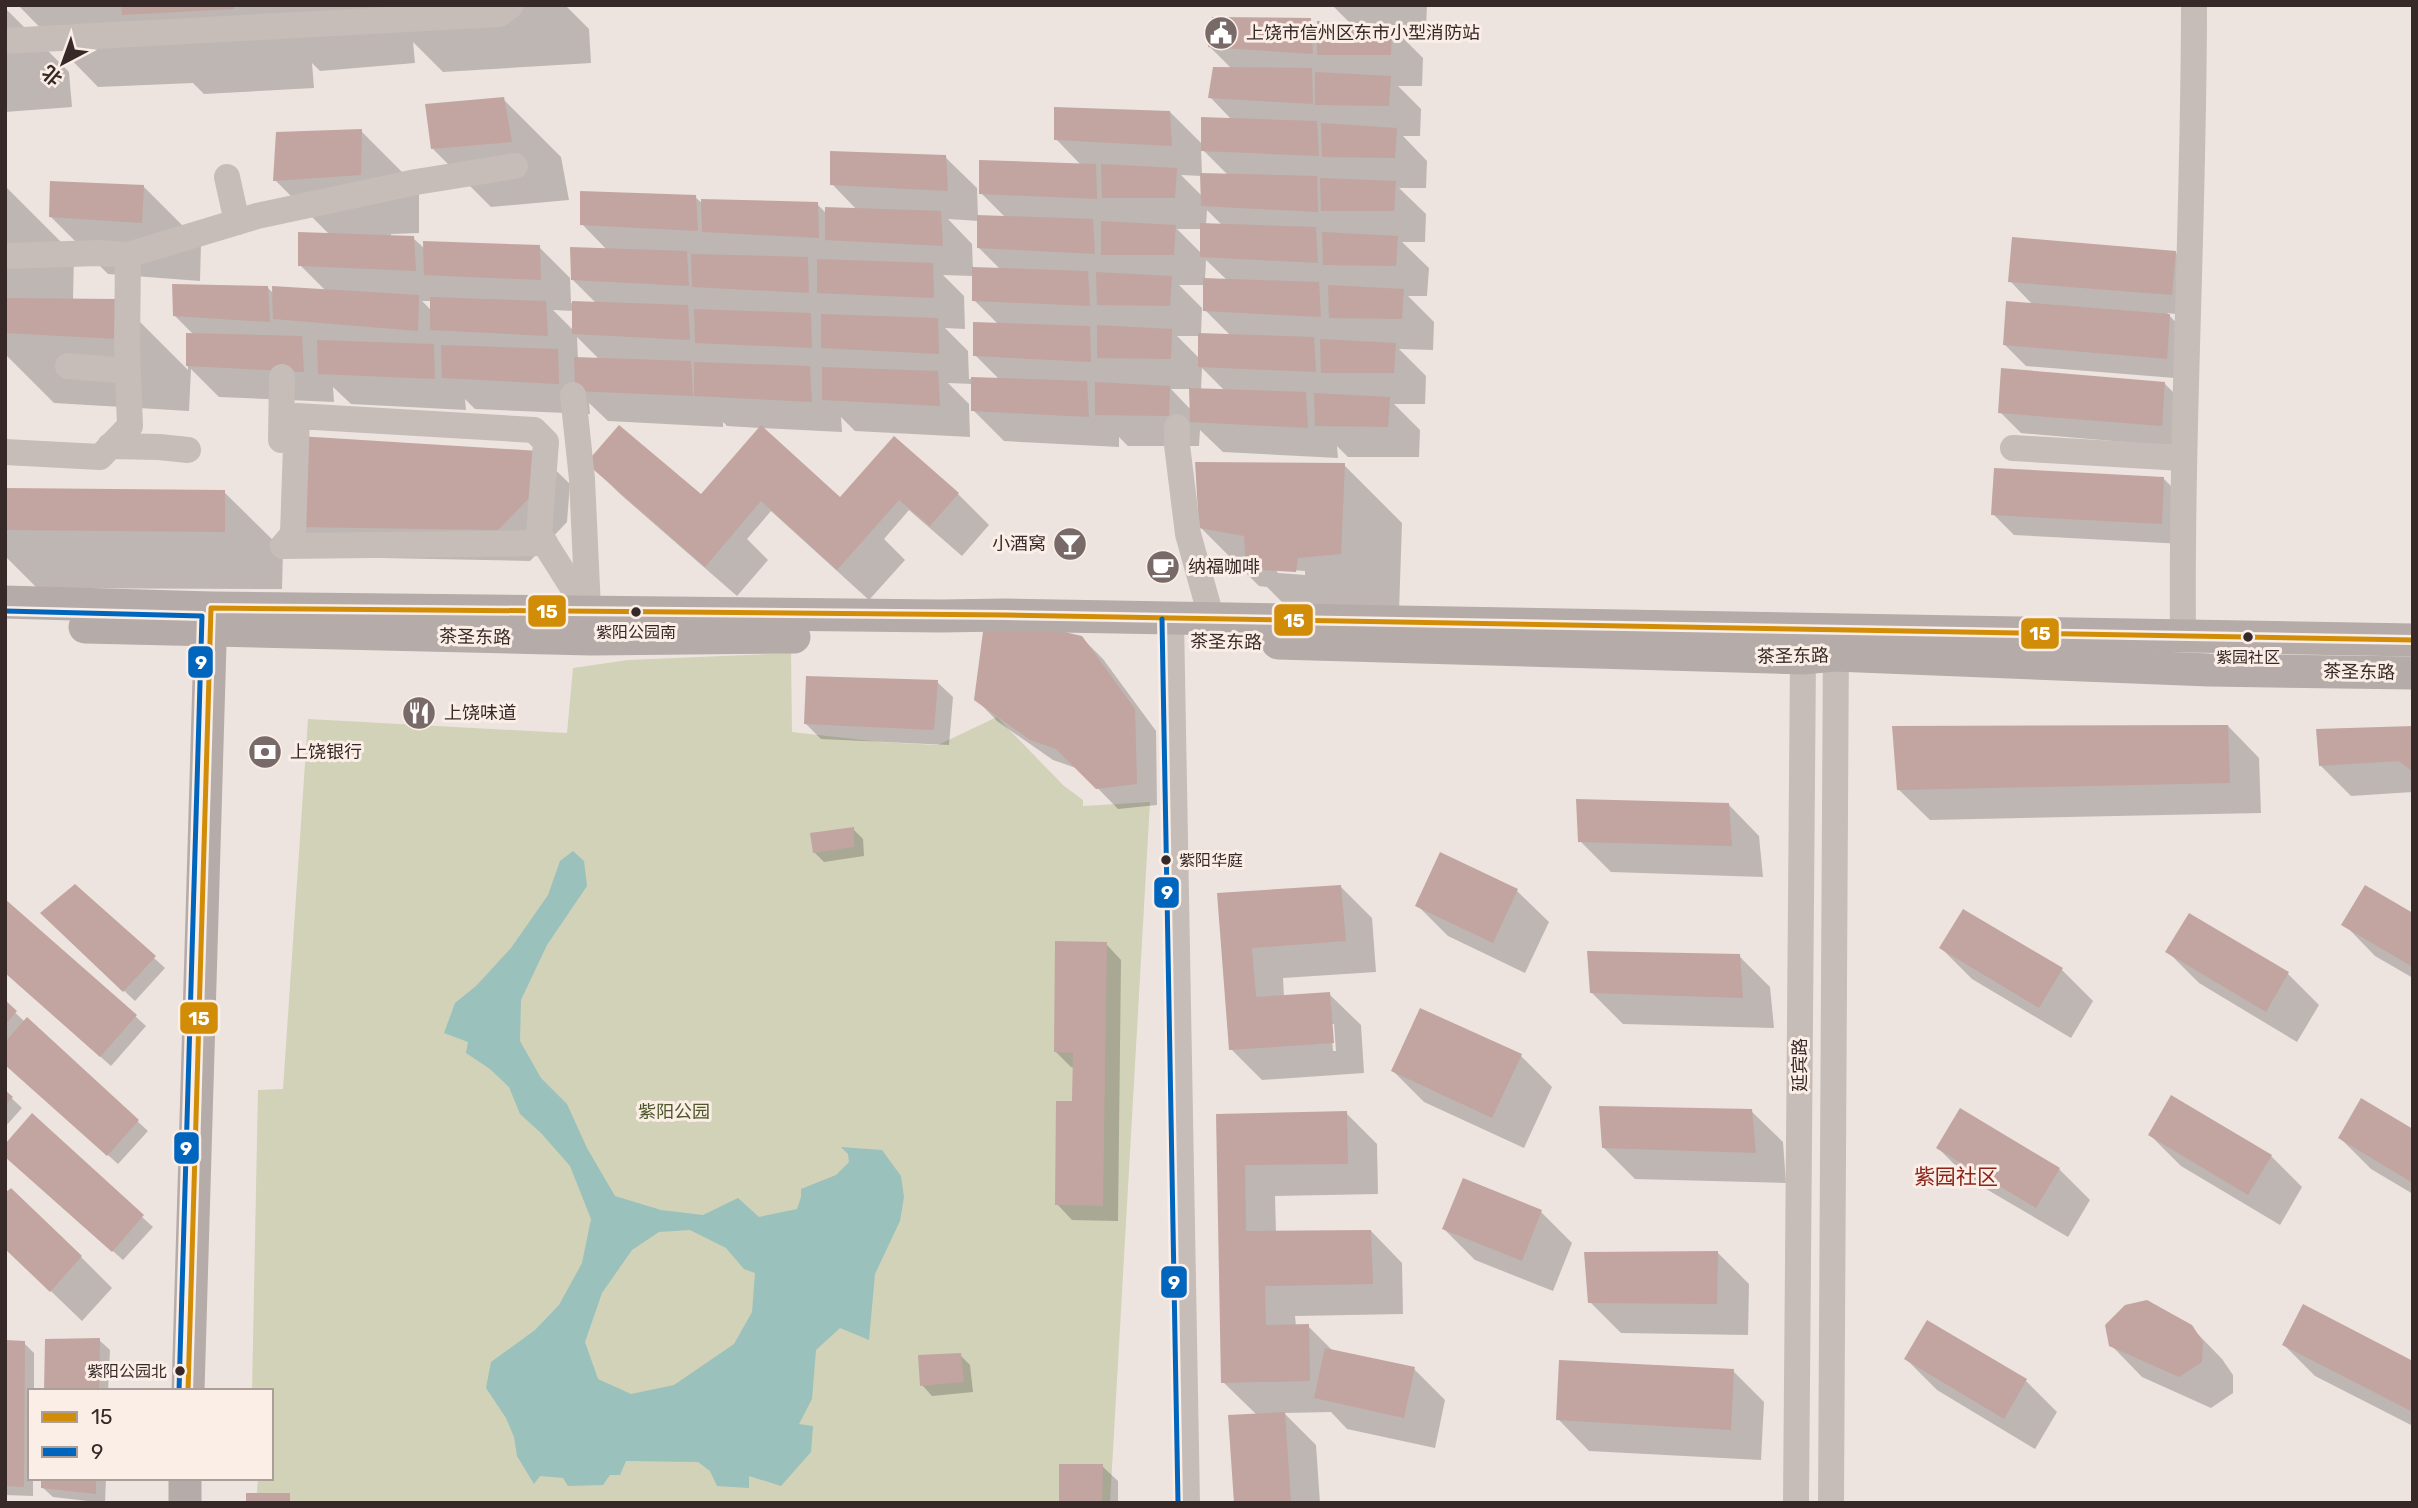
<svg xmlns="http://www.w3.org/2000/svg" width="2418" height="1508" viewBox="0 0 2418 1508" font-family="Rubik,'Noto Sans SC',sans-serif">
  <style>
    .green { fill: #d2d2b9 }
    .water { fill: #9ac1bc; fill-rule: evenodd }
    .shadow { fill: #0003; fill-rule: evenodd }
    .building { fill: #c2a5a0 }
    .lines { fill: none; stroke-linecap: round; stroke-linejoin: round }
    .minor { stroke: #c6bdb9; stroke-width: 26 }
    .major { stroke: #b5aba8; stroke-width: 33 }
    .bus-1-casing { stroke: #faeee6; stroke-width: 10 }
    .bus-2-casing { stroke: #faeee6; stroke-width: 10 }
    .bus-1 { stroke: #d18d08; stroke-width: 5 }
    .bus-2 { stroke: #0065bd; stroke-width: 5 }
    .bus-dot { fill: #372927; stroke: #faeee6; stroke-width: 2.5 }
    .labels { text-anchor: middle; stroke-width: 6; stroke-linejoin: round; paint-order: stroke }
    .bus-label { font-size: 16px; fill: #372927; stroke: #faeee6 }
    .poi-label { font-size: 18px; fill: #372927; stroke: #faeee6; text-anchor: start }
    .street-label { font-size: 18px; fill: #372927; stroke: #faeee6 }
    .park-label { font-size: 18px; fill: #4d5729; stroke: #faeee6 }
    .quarter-label { font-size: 21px; fill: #8b251a; stroke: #faeee6 }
    .line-badge { stroke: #faeee6; stroke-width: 2.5 }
    .badge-label { font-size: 19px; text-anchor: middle; font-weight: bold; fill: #fff }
  </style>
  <rect width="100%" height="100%" fill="#ede4e0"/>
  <polygon class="green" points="791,653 792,732 880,742 938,745 997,717 1063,785 1083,800 1083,806 1150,802 1110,1503 256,1503 258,1478 271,1478 271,1391 252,1391 258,1090 283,1089 308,719 567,733 573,668 628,660"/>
  <path class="water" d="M573,851L584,861L587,886L547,945L521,1000L520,1041L541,1078L567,1104L587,1148L615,1196L661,1210L703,1215L738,1198L759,1217L797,1209L801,1197V1189L836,1175L849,1162L848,1154L841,1147L882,1150L901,1176L904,1197L900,1221L875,1274L869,1340L840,1328L816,1350L812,1399L799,1424L813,1426L811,1452L781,1486L749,1476V1488L717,1486L710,1471L698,1462L626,1461L620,1475H610L603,1485L568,1486L563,1478L540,1476L534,1484L517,1456L514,1437L506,1418L486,1388L491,1362L535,1330L559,1305L582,1263L591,1219L570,1166L541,1133L520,1114L509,1087L490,1069L466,1053L468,1042L444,1033L455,1003L476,986L511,948L548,895L560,861ZM690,1230L726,1248L744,1269L755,1273L752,1312L734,1344L674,1385L631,1394L598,1379L585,1342L602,1293L632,1250L659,1232Z"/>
  <g class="shadow">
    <polygon points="18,5 565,5 589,29 591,63 443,72 413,42 415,63 320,71 312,63 314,88 204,94 193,83 98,87"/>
    <path d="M1332,5H1427L1426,28L1392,27L1423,58L1422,86H1398L1421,109L1420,136H1403L1427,161L1426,188H1399L1426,214L1425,242H1402L1429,268L1427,296H1408L1434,322L1433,350L1399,349L1426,376L1425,404H1394L1420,430L1419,457H1348L1337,446L1338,458L1223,452L1200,430L1199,446H1128L1119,437V447L1004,441L973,410V384L948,383L969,404L970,437L855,431L841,417L842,432L761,428L840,499L958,494L989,525L962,556L909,510L884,539L905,560L869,600L771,511L747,539L768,560L737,596L620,494L589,463L715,510L760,428L727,426L723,422V427L608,421L589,403L590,414L475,409L465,399L466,410L351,404L333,387L334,402L219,397L191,369L189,411L54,403L5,354V186L74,255L73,300L119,301L188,370V334L194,335L174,315L268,288L274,294L326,291L300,265L330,235L275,180L361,131L419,189V233L391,234V237L413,238L425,249L539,247L570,278L571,303L597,304L573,280L607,250L582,224L695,197L703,204H817L827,214L857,210L832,184L945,157L977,188L978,217L1006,218L981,193L1081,165L1056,139L1170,112L1203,145L1232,120L1210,97L1232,69L1210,47L1310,20L1319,28L1352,25ZM1201,148L1228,175L1202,174ZM1181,175L1202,176V196ZM1207,210L1223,226L1206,225ZM948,219L979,221V248L1001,270L973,269L972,244ZM1177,229H1202V254ZM1206,260L1227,280H1205ZM943,275L973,276L974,300L999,325L975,355L1000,380L969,379L968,351L945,328L965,329L964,296ZM1179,285H1205V310L1231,336L1201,335L1202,308ZM422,301H432V311ZM553,310L574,311V331ZM1177,336H1199L1200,359ZM577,337L600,360L578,359ZM1202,368L1225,391L1201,390ZM1171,389H1191V410Z"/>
    <polygon points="5,8 69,72 72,107 5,112"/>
    <polygon points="503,99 561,157 569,200 491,207 433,149"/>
    <polygon points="143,186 201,244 200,281 108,274 50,216"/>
    <polygon points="2175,252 2196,273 2193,316 2167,313 2190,337 2187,379 2026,366 2005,345 2033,305 2010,281"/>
    <polygon points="2164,383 2185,404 2182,447 2021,433 2000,412"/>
    <polygon points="538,453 570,484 567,522 530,561 330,557 299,526"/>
    <path d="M1344,465L1402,523L1399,612L1306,626L1267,587L1259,586L1201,528ZM1275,569L1305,571V575L1278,573Z"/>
    <polygon points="2164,479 2185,500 2183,544 2014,535 1993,514"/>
    <polygon points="5,490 224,492 283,550 282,589 37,588 5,556"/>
    <polygon points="1082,638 1103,659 1156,731 1157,805 1118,809 1079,769 1053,760 997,721 976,699"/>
    <polygon points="937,682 953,697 949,745 821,739 805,723"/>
    <polygon points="2228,726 2259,758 2261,813 1930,820 1898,789"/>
    <polygon points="2413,728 2413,792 2351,796 2320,765"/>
    <polygon points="1728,804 1759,836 1763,877 1611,872 1580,841"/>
    <polygon points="853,829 863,839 864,856 824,862 814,852"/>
    <polygon points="1441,854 1517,891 1549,922 1525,973 1448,936 1417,905"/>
    <polygon points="75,886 165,968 135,1001 42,913"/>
    <path d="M1341,887L1372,918L1376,972L1283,978L1284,997L1329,994L1361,1025L1364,1073L1262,1080L1231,1049L1219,895ZM1331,1024H1334L1336,1051H1333Z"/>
    <polygon points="2190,915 2288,974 2319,1005 2297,1042 2199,983 2168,952"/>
    <polygon points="2413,915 2413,978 2375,956 2344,924"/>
    <polygon points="1106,944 1121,960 1118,1221 1072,1220 1057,1204 1074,1103 1075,1068 1071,1067 1056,1052"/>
    <polygon points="1941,948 2062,970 2093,1001 2071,1038 1972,979"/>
    <polygon points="1739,956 1770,987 1774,1028 1623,1024 1591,992"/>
    <polygon points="5,972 135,1016 146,1026 111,1066"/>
    <polygon points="5,1003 25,1022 27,1020 148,1131 118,1164 5,1064"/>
    <polygon points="1521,1056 1552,1087 1524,1148 1424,1102 1393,1071"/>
    <polygon points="5,1092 22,1108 5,1127"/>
    <polygon points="1751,1111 1783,1142 1786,1183 1635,1179 1603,1147"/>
    <polygon points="1346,1113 1377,1144 1378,1194 1275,1196 1276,1233 1371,1231 1402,1263 1403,1314 1295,1316 1296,1326 1308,1326 1334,1352 1414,1369 1445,1400 1435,1448 1347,1429 1331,1412 1284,1413 1316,1445 1320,1503 1236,1503 1257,1415 1223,1382 1218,1115"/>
    <polygon points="32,1116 153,1227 123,1260 11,1161"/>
    <polygon points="2413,1131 2413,1194 2371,1169 2340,1138"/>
    <polygon points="2150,1135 2271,1156 2302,1187 2280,1225 2181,1166"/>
    <polygon points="1938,1148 2059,1169 2090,1200 2068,1237 1969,1179"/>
    <polygon points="1541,1212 1572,1243 1553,1291 1475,1260 1444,1229"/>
    <polygon points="5,1247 81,1257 112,1288 82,1321"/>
    <polygon points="1718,1253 1749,1284 1748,1335 1621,1333 1590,1302"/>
    <polygon points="1928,1322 2026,1381 2057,1412 2035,1449 1937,1390 1906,1359"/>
    <polygon points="2191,1327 2222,1359 2233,1375 2233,1393 2211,1408 2142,1377 2111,1345"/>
    <polygon points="99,1340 110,1350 108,1391 45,1391"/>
    <polygon points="5,1342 24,1343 34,1353 34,1391 30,1391 30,1478 33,1478 33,1496 5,1495"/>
    <polygon points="2284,1345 2413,1363 2413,1426 2315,1376"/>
    <polygon points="960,1355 970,1365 973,1392 932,1396 922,1385"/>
    <polygon points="1733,1371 1764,1402 1761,1460 1589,1451 1558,1419"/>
    <polygon points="1102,1466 1118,1481 1118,1503 1061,1503"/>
    <polygon points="43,1478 106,1478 105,1503 53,1497 42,1487"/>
  </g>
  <g class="building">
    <polygon points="121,5 234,5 234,9 122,15"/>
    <polygon points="1212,17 1311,18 1313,54 1208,47"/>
    <polygon points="1317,21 1392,26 1391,55 1317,55"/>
    <polygon points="1213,67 1312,68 1313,104 1208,98"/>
    <polygon points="1315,72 1391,76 1389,106 1315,105"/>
    <polygon points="504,97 512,142 431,149 425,104"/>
    <polygon points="1054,107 1170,111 1172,146 1054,140"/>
    <polygon points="1201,117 1317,121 1319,156 1201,151"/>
    <polygon points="1321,123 1397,128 1395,158 1322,157"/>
    <polygon points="362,129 361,175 273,181 276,132"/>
    <polygon points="830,151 946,155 948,191 830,185"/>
    <polygon points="979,160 1096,164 1097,199 979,194"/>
    <polygon points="1101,164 1177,168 1175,198 1102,198"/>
    <polygon points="1200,173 1317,176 1318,212 1201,206"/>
    <polygon points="1320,178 1396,181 1394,211 1321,211"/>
    <polygon points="50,181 144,185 142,223 49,217"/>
    <polygon points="580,191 696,195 698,231 580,225"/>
    <polygon points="701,199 818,202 819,238 702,232"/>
    <polygon points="825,207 941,211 943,246 825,240"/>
    <polygon points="977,215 1093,219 1095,254 977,248"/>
    <polygon points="1101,221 1176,225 1174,255 1101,255"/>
    <polygon points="1200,223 1316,227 1318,263 1200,257"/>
    <polygon points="298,232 414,236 416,271 298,266"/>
    <polygon points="1322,232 1398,236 1396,266 1323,265"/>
    <polygon points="2012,237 2176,251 2172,295 2008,282"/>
    <polygon points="423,241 540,245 541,280 424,275"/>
    <polygon points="570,247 687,251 689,286 571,280"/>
    <polygon points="691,254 808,257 809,293 692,287"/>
    <polygon points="817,259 933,263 934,298 817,293"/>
    <polygon points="972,267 1088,271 1090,306 972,301"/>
    <polygon points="1096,272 1172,276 1170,306 1097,305"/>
    <polygon points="1203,278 1319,282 1321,317 1203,311"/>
    <polygon points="172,284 268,286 270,322 173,316"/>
    <polygon points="1328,285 1404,289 1402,319 1329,318"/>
    <polygon points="272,286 419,295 418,331 273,319"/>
    <polygon points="430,297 546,301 548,336 430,330"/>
    <polygon points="5,298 119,299 117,339 5,333"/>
    <polygon points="572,301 688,305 690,340 572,334"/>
    <polygon points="2006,301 2170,314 2167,359 2003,345"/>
    <polygon points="694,309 811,313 812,348 695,343"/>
    <polygon points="821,314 938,318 939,354 821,348"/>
    <polygon points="973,322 1090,326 1091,362 973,356"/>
    <polygon points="1097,325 1172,329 1171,359 1097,358"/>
    <polygon points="186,333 302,336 304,372 186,366"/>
    <polygon points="1198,333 1314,337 1316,372 1198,367"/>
    <polygon points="1320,339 1396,343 1394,373 1321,373"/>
    <polygon points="317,340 434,344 435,379 318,374"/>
    <polygon points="441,345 558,349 559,384 442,378"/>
    <polygon points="574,357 691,361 693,396 575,391"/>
    <polygon points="694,362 810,366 812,402 694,396"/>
    <polygon points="822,367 938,371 940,406 822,400"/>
    <polygon points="2001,368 2165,382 2162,426 1998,413"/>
    <polygon points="971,377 1087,381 1089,417 971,411"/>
    <polygon points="1095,382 1170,386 1169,416 1095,415"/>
    <polygon points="1189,388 1306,392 1308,428 1190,422"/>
    <polygon points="1314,393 1390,397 1388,427 1315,426"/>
    <polygon points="619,425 701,494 761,425 840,497 894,436 959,493 930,526 899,500 837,570 761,501 705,567 586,463"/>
    <polygon points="298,436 539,451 536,491 498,530 297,527"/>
    <polygon points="1195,462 1345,463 1341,554 1298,558 1296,572 1246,569 1244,536 1199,528"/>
    <polygon points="1994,468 2164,477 2162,524 1991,515"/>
    <polygon points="5,488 225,490 225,532 5,530"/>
    <polygon points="984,624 1060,631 1082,636 1135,709 1137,784 1096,789 1056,749 1030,740 974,700"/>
    <polygon points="806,676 938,680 934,730 804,724"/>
    <polygon points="2228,725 2230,783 1897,790 1892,726"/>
    <polygon points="2413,726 2413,772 2399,761 2319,766 2316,729"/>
    <polygon points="1576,799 1729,803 1732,846 1578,842"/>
    <polygon points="854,827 854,847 813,853 810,833"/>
    <polygon points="1440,852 1518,889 1493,943 1415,906"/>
    <polygon points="75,884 156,956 123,992 40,913"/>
    <polygon points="1341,885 1346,941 1252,948 1256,997 1330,992 1334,1043 1229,1050 1217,893"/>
    <polygon points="2365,885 2413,913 2413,967 2341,925"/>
    <polygon points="5,899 137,1015 100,1057 5,973"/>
    <polygon points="1963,909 2063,968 2039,1008 1939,948"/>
    <polygon points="2189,913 2289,972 2266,1012 2165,952"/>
    <polygon points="1055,941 1107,942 1103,1206 1055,1205 1056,1101 1072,1101 1073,1053 1054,1052"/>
    <polygon points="1587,951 1740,954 1743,998 1590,993"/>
    <polygon points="5,1000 17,1011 5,1025"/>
    <polygon points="1420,1008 1522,1054 1492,1118 1391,1071"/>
    <polygon points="27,1017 139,1120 107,1156 5,1065 5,1042"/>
    <polygon points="5,1090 13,1097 5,1106"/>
    <polygon points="2171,1095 2272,1155 2248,1195 2148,1135"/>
    <polygon points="2361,1098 2413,1129 2413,1183 2338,1138"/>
    <polygon points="1599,1106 1752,1109 1756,1153 1602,1148"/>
    <polygon points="1960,1108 2060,1168 2036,1208 1936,1148"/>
    <polygon points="1347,1111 1348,1164 1245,1165 1246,1231 1371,1230 1373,1284 1265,1286 1266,1325 1309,1324 1310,1381 1221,1383 1216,1114"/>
    <polygon points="32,1113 144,1215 112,1252 5,1157 5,1144"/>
    <polygon points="1463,1178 1542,1210 1522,1261 1442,1229"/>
    <polygon points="11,1188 82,1256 50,1292 5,1249 5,1193"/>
    <polygon points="1718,1251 1717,1304 1588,1303 1584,1252"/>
    <polygon points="2147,1300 2192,1325 2203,1342 2202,1362 2179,1377 2109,1346 2105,1325 2125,1305"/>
    <polygon points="2303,1304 2413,1361 2413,1412 2282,1345"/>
    <polygon points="1927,1320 2027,1379 2004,1419 1904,1359"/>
    <polygon points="100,1338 99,1391 44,1391 45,1339"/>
    <polygon points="5,1340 25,1341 24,1487 5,1486"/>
    <polygon points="1325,1348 1415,1367 1404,1418 1314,1398"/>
    <polygon points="961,1353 964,1382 920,1386 918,1355"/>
    <polygon points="1559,1360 1734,1369 1731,1430 1556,1420"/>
    <polygon points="1285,1412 1291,1503 1234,1503 1228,1415"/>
    <polygon points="1059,1464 1103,1464 1102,1503 1059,1503"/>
    <polygon points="41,1478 96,1478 96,1494 41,1488"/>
    <rect x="246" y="1493" width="44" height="10"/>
  </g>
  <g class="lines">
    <g class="minor">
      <polyline points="5,41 499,14 511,5"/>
      <polyline points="227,177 237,222"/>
      <polyline points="128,255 257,216 416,182 515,166"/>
      <polyline points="5,256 99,253 128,255 127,348 130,426 100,457 5,452"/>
      <polyline points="68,366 128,371"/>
      <polyline points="573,395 582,479 588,609"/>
      <polyline points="1177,427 1177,445 1188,534 1212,620"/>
      <polyline points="281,440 282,377"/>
      <polyline points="110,446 159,447 188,450"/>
      <polyline points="2013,448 2183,458"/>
      <polyline points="283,546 293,534 297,416 534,430 546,442 539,534 588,612"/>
      <polyline points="283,546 545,543"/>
      <polyline points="1171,619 1187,1503"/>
      <path d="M2183,636C2181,425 2194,215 2194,5"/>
      <polyline points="1796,1503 1803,658 1800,639"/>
      <polyline points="1831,1503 1836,637"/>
    </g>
    <g class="major">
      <polyline points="5,602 211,608 940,616 1006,615 2413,640"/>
      <polyline points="85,627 591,639 794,637"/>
      <polyline points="1278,643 1803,658 1835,655 2209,670 2413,673"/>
      <polyline points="188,1391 211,610"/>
      <polyline points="185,1503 185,1478"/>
    </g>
    <g class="bus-1-casing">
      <polyline id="bus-1" points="188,1391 211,608 1006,615 2413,640"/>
    </g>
    <g class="bus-2-casing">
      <g id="bus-2">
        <polyline points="5,611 202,616 179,1391"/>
        <polyline points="1162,619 1178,1503"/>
      </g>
    </g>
    <use href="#bus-1" class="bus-1"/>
    <use href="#bus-2" class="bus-2"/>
  </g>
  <defs>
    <g id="civic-disc" transform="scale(1.75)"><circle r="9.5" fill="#776a68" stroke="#faeee6"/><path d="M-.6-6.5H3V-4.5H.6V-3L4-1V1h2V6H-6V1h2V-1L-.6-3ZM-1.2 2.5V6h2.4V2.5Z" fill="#fff"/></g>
    <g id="bar-disc" transform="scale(1.75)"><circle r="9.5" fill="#776a68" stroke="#faeee6"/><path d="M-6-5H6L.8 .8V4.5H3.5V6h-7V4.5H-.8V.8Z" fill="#fff"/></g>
    <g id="cafe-disc" transform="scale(1.75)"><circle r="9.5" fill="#776a68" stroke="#faeee6"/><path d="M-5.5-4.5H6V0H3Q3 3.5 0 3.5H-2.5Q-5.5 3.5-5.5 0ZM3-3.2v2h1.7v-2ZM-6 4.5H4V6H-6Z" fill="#fff"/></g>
    <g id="restaurant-disc" transform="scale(1.75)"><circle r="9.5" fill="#776a68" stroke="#faeee6"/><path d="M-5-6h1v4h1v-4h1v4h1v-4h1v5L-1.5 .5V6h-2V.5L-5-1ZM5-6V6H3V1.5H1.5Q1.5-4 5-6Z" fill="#fff"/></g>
    <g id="bank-disc" transform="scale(1.75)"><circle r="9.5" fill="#776a68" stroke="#faeee6"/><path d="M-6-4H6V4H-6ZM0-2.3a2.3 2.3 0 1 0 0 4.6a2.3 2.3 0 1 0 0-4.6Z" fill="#fff"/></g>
  </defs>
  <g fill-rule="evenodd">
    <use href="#civic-disc" x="1221" y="33"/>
    <use href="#bar-disc" x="1070" y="544"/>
    <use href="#cafe-disc" x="1163" y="567"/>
    <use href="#restaurant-disc" x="419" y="713"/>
    <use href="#bank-disc" x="265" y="752"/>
  </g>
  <g class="bus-dot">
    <circle cx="636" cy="612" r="6"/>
    <circle cx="2248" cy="637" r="6"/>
    <circle cx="1166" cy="860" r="6"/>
    <circle cx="180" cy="1371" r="6"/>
  </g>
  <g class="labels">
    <g class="bus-label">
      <text x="636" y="638">紫阳公园南</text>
      <text x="2248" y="663">紫园社区</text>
      <text x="1179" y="866" text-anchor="start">紫阳华庭</text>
      <text x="167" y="1377" text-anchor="end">紫阳公园北</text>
    </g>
    <g class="poi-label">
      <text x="1246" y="39">上饶市信州区东市小型消防站</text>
      <text x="1046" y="550" text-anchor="end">小酒窝</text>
      <text x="1188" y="573">纳福咖啡</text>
      <text x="444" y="719">上饶味道</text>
      <text x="290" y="758">上饶银行</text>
    </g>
    <g class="street-label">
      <text transform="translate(475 637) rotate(1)" y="6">茶圣东路</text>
      <text transform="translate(1226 642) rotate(1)" y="6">茶圣东路</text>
      <text transform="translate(1793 656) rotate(-1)" y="6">茶圣东路</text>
      <text transform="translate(2359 672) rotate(1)" y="6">茶圣东路</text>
      <text transform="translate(1800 1065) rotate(-90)" y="6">延宾路</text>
    </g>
    <g class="park-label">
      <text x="674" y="1118">紫阳公园</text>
    </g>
    <g class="quarter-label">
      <text x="1956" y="1184">紫园社区</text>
    </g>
  </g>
  <g class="line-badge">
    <rect x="527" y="594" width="40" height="34" rx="7" fill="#d18d08"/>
    <rect x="1273" y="603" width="41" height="34" rx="7" fill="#d18d08"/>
    <rect x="2020" y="617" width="40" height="33" rx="7" fill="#d18d08"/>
    <rect x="187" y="645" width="27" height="34" rx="7" fill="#0065bd"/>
    <rect x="1153" y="876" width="27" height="33" rx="7" fill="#0065bd"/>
    <rect x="179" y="1001" width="40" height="34" rx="7" fill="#d18d08"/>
    <rect x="173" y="1131" width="27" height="34" rx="7" fill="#0065bd"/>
    <rect x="1160" y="1265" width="28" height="34" rx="7" fill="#0065bd"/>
  </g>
  <g class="badge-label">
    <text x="547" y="618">15</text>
    <text x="1294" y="627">15</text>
    <text x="2040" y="640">15</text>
    <text x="201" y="669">9</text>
    <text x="1167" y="899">9</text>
    <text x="199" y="1025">15</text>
    <text x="186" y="1155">9</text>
    <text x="1174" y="1289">9</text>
  </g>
  <rect width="2418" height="1508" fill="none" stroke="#372927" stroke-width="14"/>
  <rect x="28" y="1389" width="245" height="91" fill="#faeee6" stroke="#ac9f9a" stroke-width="2"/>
  <rect x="42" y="1412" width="35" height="10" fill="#d18d08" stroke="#ac9f9a" stroke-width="2"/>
  <text x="91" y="1424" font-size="21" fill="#372927">15</text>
  <rect x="42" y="1447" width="35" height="10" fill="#0065bd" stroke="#ac9f9a" stroke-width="2"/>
  <text x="91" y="1459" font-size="21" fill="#372927">9</text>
  <g transform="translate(63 63) rotate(221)" stroke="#faeee6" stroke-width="5" paint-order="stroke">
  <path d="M0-5L12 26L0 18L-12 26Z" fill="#372927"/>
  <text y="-10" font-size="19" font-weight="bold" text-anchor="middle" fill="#372927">北</text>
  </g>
</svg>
